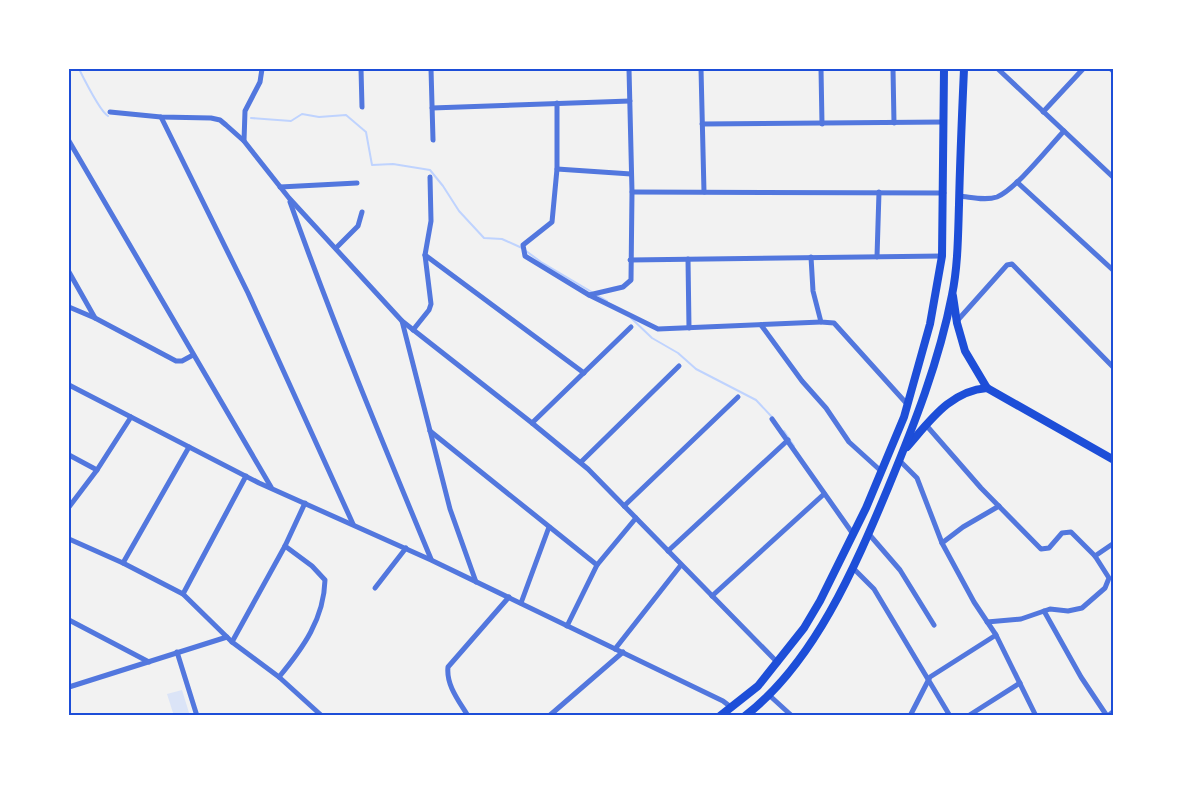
<svg xmlns="http://www.w3.org/2000/svg" width="1183" height="785" viewBox="0 0 1183 785" font-family="'DM Sans',sans-serif">
  <style>
    .green { fill: #dbe4f7 }
    .lines { fill: none; stroke-linecap: round; stroke-linejoin: round }
    .stream { stroke: #bfd3fe; stroke-width: 2 }
    .minor { stroke: #5277de; stroke-width: 5 }
    .primary { stroke: #1d4ed8; stroke-width: 8 }
    .neatline { fill: none; stroke: #1d4ed8; stroke-width: 2 }
  </style>
  <rect width="100%" height="100%" fill="#f2f2f2"/>
  <polygon class="green" points="182,690 190,716 174,716 167,694"/>
  <g class="lines">
    <g class="stream">
      <path d="M79,69C84,79 101,112 108,116"/>
      <polyline points="251,118 291,121 302,114 319,117 346,115 366,132 372,165 393,164 430,170 443,186 459,211 484,238 502,239 522,248 541,262 607,301"/>
      <polyline points="631,318 652,338 678,353 696,369 756,400 772,417"/>
      <polyline points="784,431 794,446"/>
    </g>
    <g class="minor">
      <polyline points="361,69 362,107"/>
      <polyline points="431,69 433,140"/>
      <polyline points="701,69 704,192"/>
      <polyline points="821,69 822,124"/>
      <polyline points="893,69 894,123"/>
      <polyline points="998,69 1114,178"/>
      <polyline points="1111,69 1114,72"/>
      <polyline points="557,103 557,169 552,222 523,245 525,256 589,295 658,329 821,322"/>
      <polyline points="432,108 630,101"/>
      <polyline points="110,112 161,117 211,118 220,120 226,125 244,141 289,198 402,321 532,423 588,469 778,663"/>
      <polyline points="1043,112 1083,69"/>
      <polyline points="161,117 248,293 353,524"/>
      <polyline points="702,124 944,122"/>
      <polyline points="69,141 271,487"/>
      <polyline points="244,141 245,111 260,82 262,69"/>
      <polyline points="557,169 631,174"/>
      <polyline points="1017,182 1114,271"/>
      <polyline points="280,187 357,183"/>
      <polyline points="632,192 944,193"/>
      <path d="M959,196C971,197 985,201 997,197C1015,190 1049,147 1064,131"/>
      <path d="M290,202C333,323 382,441 431,559"/>
      <polyline points="336,248 358,226 362,212"/>
      <polyline points="425,255 584,373"/>
      <polyline points="811,257 813,291 821,322 834,323 907,404"/>
      <polyline points="877,257 879,192"/>
      <polyline points="688,259 689,328"/>
      <polyline points="630,260 942,256"/>
      <polyline points="69,272 95,318"/>
      <polyline points="589,295 623,287 631,280 632,192 629,69"/>
      <polyline points="69,307 95,318 176,361 182,361 193,355"/>
      <polyline points="402,321 450,509 476,582"/>
      <polyline points="957,321 1007,265 1012,264 1114,368"/>
      <polyline points="761,325 802,381 826,408 849,442 881,471"/>
      <polyline points="413,330 429,310 431,304 425,255 431,221 430,177"/>
      <polyline points="69,385 259,483 431,560 723,701 732,708"/>
      <polyline points="772,419 853,534"/>
      <polyline points="532,423 631,327"/>
      <polyline points="926,425 981,488 1041,549 1049,548 1062,533 1071,532 1095,556 1109,578 1105,588 1082,608 1068,611 1050,609 1021,619 987,622"/>
      <polyline points="430,431 597,565"/>
      <polyline points="69,455 97,470"/>
      <polyline points="899,460 917,478 942,543 974,602 996,635 1036,716"/>
      <polyline points="581,462 679,366"/>
      <polyline points="624,506 738,397"/>
      <polyline points="69,507 97,470 131,417"/>
      <polyline points="868,533 900,570 934,625"/>
      <polyline points="69,539 123,563 183,594 232,642 279,677 322,716"/>
      <polyline points="942,543 963,527 999,506"/>
      <polyline points="668,551 788,440"/>
      <polyline points="1095,556 1114,543"/>
      <polyline points="123,563 189,447"/>
      <polyline points="853,568 874,589 950,716"/>
      <polyline points="375,588 406,548"/>
      <polyline points="183,594 246,476"/>
      <polyline points="712,596 824,494"/>
      <polyline points="521,603 549,527"/>
      <polyline points="1044,611 1081,677 1107,716"/>
      <polyline points="69,620 149,662"/>
      <polyline points="567,626 597,565 636,518"/>
      <polyline points="232,642 285,546 305,503"/>
      <polyline points="615,649 681,565"/>
      <polyline points="177,652 197,716"/>
      <path d="M279,677C303,648 324,619 325,580L312,566L285,546"/>
      <polyline points="69,687 227,637"/>
      <polyline points="769,695 792,716"/>
      <path d="M468,716C459,701 446,685 448,667L509,597"/>
      <polyline points="549,716 623,652"/>
      <polyline points="910,716 930,677 996,635"/>
      <polyline points="968,716 1020,683"/>
      <polyline points="1108,716 1114,711"/>
    </g>
    <g class="primary">
      <polyline points="953,296 957,323 965,351 987,388 1114,460"/>
      <path d="M907,447C930,421 950,391 987,388"/>
      <polyline points="720,716 758,686 804,628 820,601 866,508 904,417 930,324 942,256 944,69"/>
      <path d="M745,716C814,663 855,567 888,488C914,425 939,362 952,295C958,266 958,235 959,205C960,160 962,114 964,69"/>
    </g>
  </g>
  <rect width="1183" height="785" fill="none" stroke="#ffffff" stroke-width="141"/>
  <rect x="70" y="70" width="1042" height="644" class="neatline"/>
</svg>
